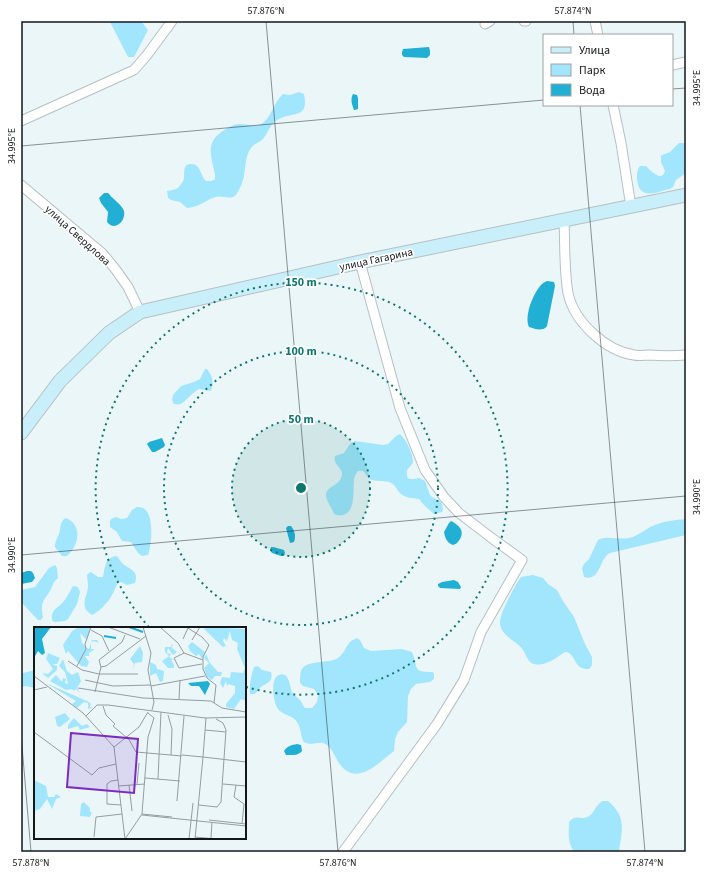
<svg xmlns="http://www.w3.org/2000/svg" width="707" height="873" viewBox="0 0 707 873" font-family="'Source Sans 3',sans-serif">
  <style>
    .green { fill: #a1e6fd }
    .water { fill: #22afd4 }
    .lines { fill: none; stroke-linecap: round; stroke-linejoin: round }
    .street-casing { stroke: #b6c0c4; stroke-width: 11 }
    .secondary-casing { stroke: #b6c0c4; stroke-width: 15 }
    .street { stroke: #fff; stroke-width: 9 }
    .secondary { stroke: #c9effa; stroke-width: 13 }
    .ticks { fill: none; stroke: #141718; stroke-width: 1; stroke-opacity: 0.45 }
    .ring { fill: none; stroke: #0f766e; stroke-width: 2; stroke-dasharray: 2 4 }
    .labels { text-anchor: middle; stroke-width: 3.5; stroke-linejoin: round; paint-order: stroke }
    .street-label { font-size: 11px; fill: #141718; stroke: #fff }
    .inset-river { fill: none; stroke: #22afd4; stroke-width: 2 }
    .inset-road { fill: none; stroke: #959d9f; stroke-width: 1 }
    .view { fill: #7b2cbf; fill-opacity: 0.15; stroke: #7b2cbf; stroke-width: 2 }
    .inset-edge { fill: none; stroke: #141718; stroke-width: 2 }
    .centre { fill: #0f766e; stroke: #fff; stroke-width: 2 }
    .ring-label { font-size: 12px; text-anchor: middle; font-weight: bold; fill: #0f766e; stroke: #fff; stroke-width: 3.5; stroke-linejoin: round; paint-order: stroke }
    .neatline { fill: none; stroke: #141718; stroke-width: 1.5 }
    .ticks-label { font-size: 10px; text-anchor: middle; fill: #141718 }
  </style>
  <rect width="100%" height="100%" fill="#ebf6f9"/>
  <g class="green">
    <polygon points="106,21 141,21 148,30 134,57 128,57 110,22"/>
    <path d="M299,92L304,94C309,119 294,111 279,119C270,123 268,134 262,140C260,142 256,143 254,145C245,152 246,166 244,176C243,181 241,186 239,190C237,193 236,196 233,197C228,199 221,195 215,197C205,201 198,207 187,208L180,202L171,200L168,198L167,191C171,190 176,190 179,187C180,185 184,181 184,178C185,173 182,163 192,164C194,164 196,165 198,167C201,171 202,177 206,181H212L215,179V175C211,154 204,142 226,129C230,127 234,124 240,124C248,124 257,129 264,122C272,115 274,102 283,94L290,95Z"/>
    <path d="M679,143H683L686,144V173L676,180L673,187L670,189C656,192 639,201 637,179C637,174 637,170 640,166H646C650,170 662,183 665,171L661,162V156L662,155L670,152Z"/>
    <path d="M205,369H207C213,377 214,382 211,391L199,389C196,391 193,393 191,395C185,400 183,406 174,404L172,400L173,395L181,386L194,382L200,379Z"/>
    <path d="M400,434C407,441 413,453 413,463L407,470C406,482 411,479 420,478L425,481L430,495L432,497L441,502L442,504L443,509L442,512L434,514L424,505L419,499C414,498 405,498 401,494C397,491 396,485 391,483C385,480 378,482 372,480C368,479 366,474 363,471H358C356,473 355,476 354,479C353,489 356,512 343,515C340,516 337,515 334,514C332,508 327,502 326,496C325,485 342,487 342,473C341,467 333,464 335,456L344,453L350,444L355,441L383,445L388,444L396,436Z"/>
    <path d="M137,507C156,505 152,544 148,555L142,556L138,553L131,542L122,541L117,532L110,527V521L111,519L116,517L121,519L127,518L132,510Z"/>
    <path d="M66,518C83,525 79,546 67,556H62L55,547C55,541 57,539 59,534C61,528 59,525 64,519Z"/>
    <path d="M686,519V535L610,553C599,558 601,582 584,577L582,568L584,564L589,559L598,540C606,535 620,540 629,538C639,536 646,528 655,525C664,521 676,520 686,519Z"/>
    <path d="M117,556C119,559 121,562 123,564C131,570 139,571 135,583L127,585L121,582H119C115,587 114,592 111,597C108,602 98,613 92,615C78,606 88,597 88,585C88,582 87,578 87,575L89,573L91,572L98,577H103C105,567 105,557 117,556Z"/>
    <path d="M55,565L57,568L58,578C53,582 54,583 51,589C44,602 40,600 43,617L41,620H38L21,602V590L35,587L49,568Z"/>
    <path d="M533,575L543,578L548,584L557,590L563,601L574,617L585,644L592,657V664L591,667L589,669C587,669 584,669 582,668C574,665 575,653 565,652C557,657 545,667 534,664C528,663 526,654 523,650C516,640 500,636 500,622C500,613 515,585 521,577Z"/>
    <path d="M73,586L78,587L80,592L77,604L68,619L65,621L54,622L52,620C51,608 58,609 64,601C67,597 70,591 73,586Z"/>
    <path d="M357,638L360,640L364,648L371,651L402,649L412,652C419,668 411,672 433,672L434,674V679L430,682L416,684L411,689L408,696L407,722L398,732L395,739L394,751C378,763 356,788 339,763C335,757 333,750 327,745C320,739 312,747 304,742C301,739 301,727 297,722C293,715 282,715 278,709C273,702 270,678 279,675C281,674 283,674 285,675C290,679 290,687 292,692C295,696 297,697 300,700C302,702 303,706 305,708H312L317,702L318,695L314,689L303,686L300,683C300,679 300,674 301,671C305,659 329,664 338,658C345,653 346,645 351,641C353,640 355,639 357,638Z"/>
    <path d="M258,666L262,670L271,672C274,682 266,683 261,687C256,691 258,695 250,694C249,685 251,676 254,667Z"/>
    <polygon points="35,670 35,688 25,686 21,688 21,672 23,673"/>
    <path d="M603,801H608C627,817 622,830 619,852H574C567,841 569,834 569,822C576,814 579,820 587,817C593,815 594,809 598,805C599,803 601,802 603,801Z"/>
  </g>
  <g class="water">
    <polygon points="429,47 430,51 430,55 427,58 404,57 402,55 402,52 403,49"/>
    <path d="M353,94L357,95L358,98V109L355,110H354C352,105 350,99 353,94Z"/>
    <path d="M104,193H108L109,194C113,199 122,205 124,211C126,221 115,232 107,222L108,212L101,203L99,198Z"/>
    <path d="M547,281L554,282L555,286L547,326C543,332 535,329 529,327C524,316 533,293 542,284C543,283 545,282 547,281Z"/>
    <polygon points="162,438 165,445 164,447 155,452 152,452 147,444 149,442"/>
    <path d="M451,521C459,525 465,531 460,539C458,542 457,544 453,545C447,543 445,538 444,532L449,523Z"/>
    <path d="M288,526H291C295,531 296,536 294,542L290,543L286,528Z"/>
    <path d="M271,547C276,547 279,549 284,550L285,553L284,556H281L272,553L270,550Z"/>
    <polygon points="27,571 31,571 33,573 35,578 32,582 21,584 21,573"/>
    <polygon points="454,580 458,582 461,587 460,589 440,588 438,586 438,584 442,582"/>
    <path d="M297,744L301,745L302,751C298,756 292,755 286,755L284,751C287,746 292,745 297,744Z"/>
  </g>
  <g class="lines">
    <g class="street-casing">
      <g id="street">
        <polyline points="524,21 526,21"/>
        <polyline points="595,21 598,35"/>
        <polyline points="485,24 490,21"/>
        <polyline points="672,65 686,62"/>
        <polyline points="613,105 621,143 631,207"/>
        <polyline points="21,121 134,70 147,55 172,21"/>
        <polyline points="21,185 103,254 116,270 128,287 140,312"/>
        <path d="M564,220C565,243 564,271 568,293C574,322 606,351 634,355C639,356 644,355 649,355C662,356 674,356 686,355"/>
        <polyline points="343,852 437,724 464,680 481,632 522,560 493,539 459,513 444,497 425,470 400,408 360,262"/>
      </g>
    </g>
    <g class="secondary-casing">
      <polyline id="secondary" points="21,433 60,381 109,333 140,312 360,262 686,195"/>
    </g>
    <use href="#street" class="street"/>
    <use href="#secondary" class="secondary"/>
  </g>
  <path class="ticks" d="M266,21L338,852M573,21L574,35M672,89L686,88M580,105L645,852M21,146L544,100M21,555L686,496M21,734L31,852"/>
  <circle cx="301" cy="488" r="69" fill="#0f766e" fill-opacity=".12"/>
  <g class="ring">
    <circle cx="301" cy="488" r="69"/>
    <circle cx="301" cy="488" r="137"/>
    <path d="M149 627A206 206 0 1 1 246 687"/>
  </g>
  <g class="labels">
    <g class="street-label">
      <text transform="translate(78 235) rotate(42)" y="4">улица Свердлова</text>
      <text transform="translate(376 259) rotate(-12)" y="4">улица Гагарина</text>
    </g>
  </g>
  <g transform="translate(34 627)">
    <rect width="212" height="212" fill="#ebf6f9"/>
    <path d="M45,0H57L53,13L46,6L48,16L53,21L55,22L58,13H63L65,16L59,14L57,16V22H61L55,26V29H51L55,35L53,40L47,39L34,24L32,27L29,18L38,4ZM171,0L212,2V74L207,72L200,82L192,80V77L201,66V59L194,57L193,60L192,54L189,61L186,56L188,50L196,51L197,45L209,46L211,41L203,22L204,16L198,13L196,4L193,14L190,11L189,14L192,19L189,20L170,2ZM158,15L171,25L168,32L165,27L162,29L156,24L154,19ZM139,17L138,21L143,25L139,28L134,21L133,26L137,27L135,30L140,33H137L140,38V41H134L128,34L135,29L131,25V20H138L137,18ZM106,19L109,26L108,35L101,36L98,44L100,37L96,32ZM14,26L26,31L23,37H18L23,39V43L14,51L8,46L14,47L19,42L12,32ZM172,27L176,36L184,45H188L187,49H181L178,53L173,50L170,41L175,36L170,31ZM29,32L33,44L38,48L44,45L47,54L43,61L46,66L42,62L40,64L38,62L32,63L16,54L22,48L28,55L29,51L32,52L31,56L34,57L31,45L25,39ZM116,35L122,38L123,42L130,44L129,54L126,55L122,46L116,49ZM12,56L55,75L57,77L55,80H59L54,82V76L50,75L43,81L38,77L42,74ZM31,86L36,92L26,100L23,99L21,90ZM40,91L48,99L53,97L56,100L46,103L44,99L34,102V98ZM0,153L12,159L14,170H20L22,167L27,170L22,172L18,182L13,172L6,182L0,184ZM50,175L56,181V185H58L56,190L46,189L47,177Z" fill="#a1e6fd"/>
    <path d="M0,0H17L8,12L11,26L8,28L4,24L0,31ZM174,54L176,57L171,68L165,59H157L154,56Z" fill="#22afd4"/>
    <path class="inset-river" d="M95,0L109,5M70,9L82,11"/>
    <path class="inset-road" d="M74,0L106,12M109,0L117,26L114,43L120,75L118,83M126,0L144,16L150,26L169,33M154,1L168,10L175,18L169,30V42L173,51L182,58L180,76M57,3L68,9L75,24M149,12L154,1M158,13L166,0M34,34L48,43L65,47H104M43,39L52,22L51,17L57,0M67,40L65,33L88,15L91,8M145,41L140,31L150,26M145,41L168,37M0,49L49,86L80,120L91,212M51,53L79,59L117,58M117,59L171,49M44,61L109,71L177,74L188,81L212,85M0,63L13,60M61,65L67,40L72,39L112,9M145,72L146,53M69,79L72,88L81,97L79,99L92,110M134,88L138,102L137,128M52,89L63,78H74L171,91L212,90M171,103L192,105M0,105L58,148L65,141L82,137M93,109L102,125L148,129M80,120L105,100L114,85M148,128L169,130L172,91M111,151L146,154M124,152L127,85M84,153L77,154L73,157V177L87,178M103,157L105,136M189,157L212,159M95,158L98,184M202,158L200,170L210,177L208,197M84,159L111,157M143,174L150,89M165,178L183,180L187,175L192,103L189,96L182,92M108,187L138,190M108,188L212,199M175,193L212,197M60,210L62,190L88,187M161,210L182,212M177,211L178,195M91,212L108,187L114,110L120,91L114,86M111,212H125M155,212L159,176M161,212L169,130L212,135"/>
    <path class="view" d="M37,106L104,112L100,166L33,160Z"/>
    <rect width="212" height="212" class="inset-edge"/>
  </g>
  <circle cx="301" cy="488" r="6" class="centre"/>
  <g class="ring-label">
    <text x="301" y="286">150 m</text>
    <text x="301" y="355">100 m</text>
    <text x="301" y="423">50 m</text>
  </g>
  <rect width="707" height="873" fill="none" stroke="#ffffff" stroke-width="44"/>
  <rect x="543" y="34" width="130" height="72" fill="#ffffff" stroke="#a1a2a3"/>
  <rect x="551" y="47" width="20" height="6" fill="#c9effa" stroke="#a1a2a3"/>
  <text x="579" y="54" font-size="12" fill="#141718">Улица</text>
  <rect x="551" y="64" width="20" height="12" fill="#a1e6fd" stroke="#a1a2a3"/>
  <text x="579" y="74" font-size="12" fill="#141718">Парк</text>
  <rect x="551" y="84" width="20" height="12" fill="#22afd4" stroke="#a1a2a3"/>
  <text x="579" y="94" font-size="12" fill="#141718">Вода</text>
  <rect x="22" y="22" width="663" height="829" class="neatline"/>
  <g class="ticks-label">
    <text x="266" y="14">57.876°N</text>
    <text x="573" y="14">57.874°N</text>
    <text transform="translate(696 88) rotate(-90)" y="4">34.995°E</text>
    <text transform="translate(11 146) rotate(-90)" y="4">34.995°E</text>
    <text transform="translate(696 497) rotate(-90)" y="4">34.990°E</text>
    <text transform="translate(11 555) rotate(-90)" y="4">34.990°E</text>
    <text x="31" y="866">57.878°N</text>
    <text x="338" y="866">57.876°N</text>
    <text x="645" y="866">57.874°N</text>
  </g>
</svg>
